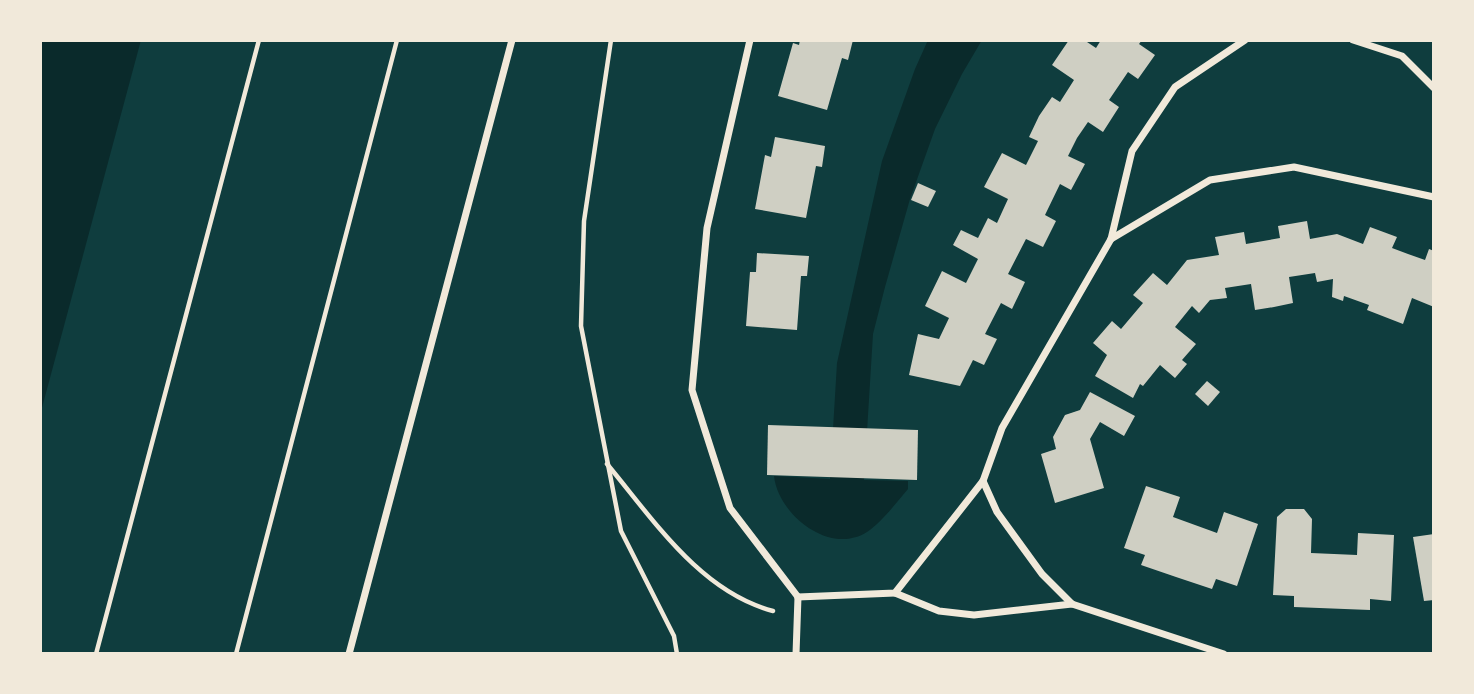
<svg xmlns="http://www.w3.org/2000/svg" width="1474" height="694" viewBox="0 0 1474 694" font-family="'Asap Condensed',sans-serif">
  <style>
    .water { fill: #0a2a2b }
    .building { fill: #cfcfc3 }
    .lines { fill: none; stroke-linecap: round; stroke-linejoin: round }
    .path { stroke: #f1e9da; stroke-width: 4.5 }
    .minor { stroke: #f1e9da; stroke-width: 7 }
  </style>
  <rect width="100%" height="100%" fill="#0f3d3e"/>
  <g class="water">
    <polygon points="40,40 141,40 40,415"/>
    <path d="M928,40H982L962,74L935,129L910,199L885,287L873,334L864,480L908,481V489C896,503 882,522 867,532C829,556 778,514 774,476L830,479L837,363L882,161L915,69Z"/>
  </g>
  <g class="building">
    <polygon points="800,40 853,40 848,60 842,58 827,110 778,96 793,43 799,45"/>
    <polygon points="1069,40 1084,40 1096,48 1101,40 1142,40 1139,44 1155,55 1138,79 1128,72 1109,100 1119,107 1103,132 1088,122 1077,138 1068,156 1085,164 1071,190 1060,184 1045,215 1056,221 1043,247 1026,239 1008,274 1025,282 1012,309 1001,303 985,334 997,339 984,365 973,360 960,386 909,375 918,334 939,339 949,318 925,306 942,271 966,283 978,259 953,245 961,230 978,238 988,218 997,223 1008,199 984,187 1002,153 1026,165 1038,141 1029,137 1039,116 1052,97 1060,102 1074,80 1052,65"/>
    <polygon points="775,137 825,146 822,167 816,166 806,218 755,209 765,155 771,157"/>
    <polygon points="918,183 936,191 928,207 911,200"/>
    <polygon points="1307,221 1310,239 1337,234 1363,244 1370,227 1397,237 1392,248 1408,254 1425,260 1429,249 1434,251 1434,307 1412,298 1403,324 1367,310 1369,305 1344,296 1343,301 1332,297 1333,279 1317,282 1315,273 1289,277 1293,303 1274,307 1255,310 1251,284 1225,288 1227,298 1210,300 1199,313 1192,306 1175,327 1196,344 1182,360 1187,364 1175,378 1160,365 1143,386 1140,384 1133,398 1095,376 1107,355 1093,343 1112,321 1121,329 1143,303 1133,295 1153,273 1167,285 1187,260 1219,255 1215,237 1244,232 1246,244 1280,238 1278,226"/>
    <polygon points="757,253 809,256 807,276 801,276 797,330 746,326 750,272 756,272"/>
    <polygon points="1207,381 1220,392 1208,406 1195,394"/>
    <polygon points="1090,392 1135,416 1124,436 1100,422 1090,439 1104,488 1055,503 1041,454 1056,449 1053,437 1065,415 1080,410"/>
    <polygon points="768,425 918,430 917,480 767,475"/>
    <polygon points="1146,486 1180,497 1173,517 1217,533 1224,512 1258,524 1237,586 1216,579 1212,589 1176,577 1141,565 1145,555 1124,548"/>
    <polygon points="1286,509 1304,509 1312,519 1311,553 1357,555 1358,533 1394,535 1391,601 1370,599 1370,610 1294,607 1294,596 1273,595 1277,517"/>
    <polygon points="1434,534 1434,600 1424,601 1413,537"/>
  </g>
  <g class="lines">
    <g class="path">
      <polyline points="611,40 584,221 581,326 621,531 674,636 677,654"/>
      <path d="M607,464C653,519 700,592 773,611"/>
      <polyline points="96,654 259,40"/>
      <polyline points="236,654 397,40"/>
    </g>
    <g class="minor">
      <polyline points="750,40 707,228 692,390 730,508 798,597"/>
      <polyline points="1353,40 1402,56 1434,88"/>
      <polyline points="1111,239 1210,180 1294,167 1434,197"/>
      <polyline points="983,481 997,512 1042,574 1072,604 1224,654"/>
      <polyline points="895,593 939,611 974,615 1072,604"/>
      <polyline points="798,597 895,593 983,481 1002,428 1111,239 1132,151 1175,87 1245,40"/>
      <polyline points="349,654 512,40"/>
      <polyline points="796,654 798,597"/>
    </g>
  </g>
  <rect width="1474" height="694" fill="none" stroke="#f1e9da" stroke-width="84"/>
</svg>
